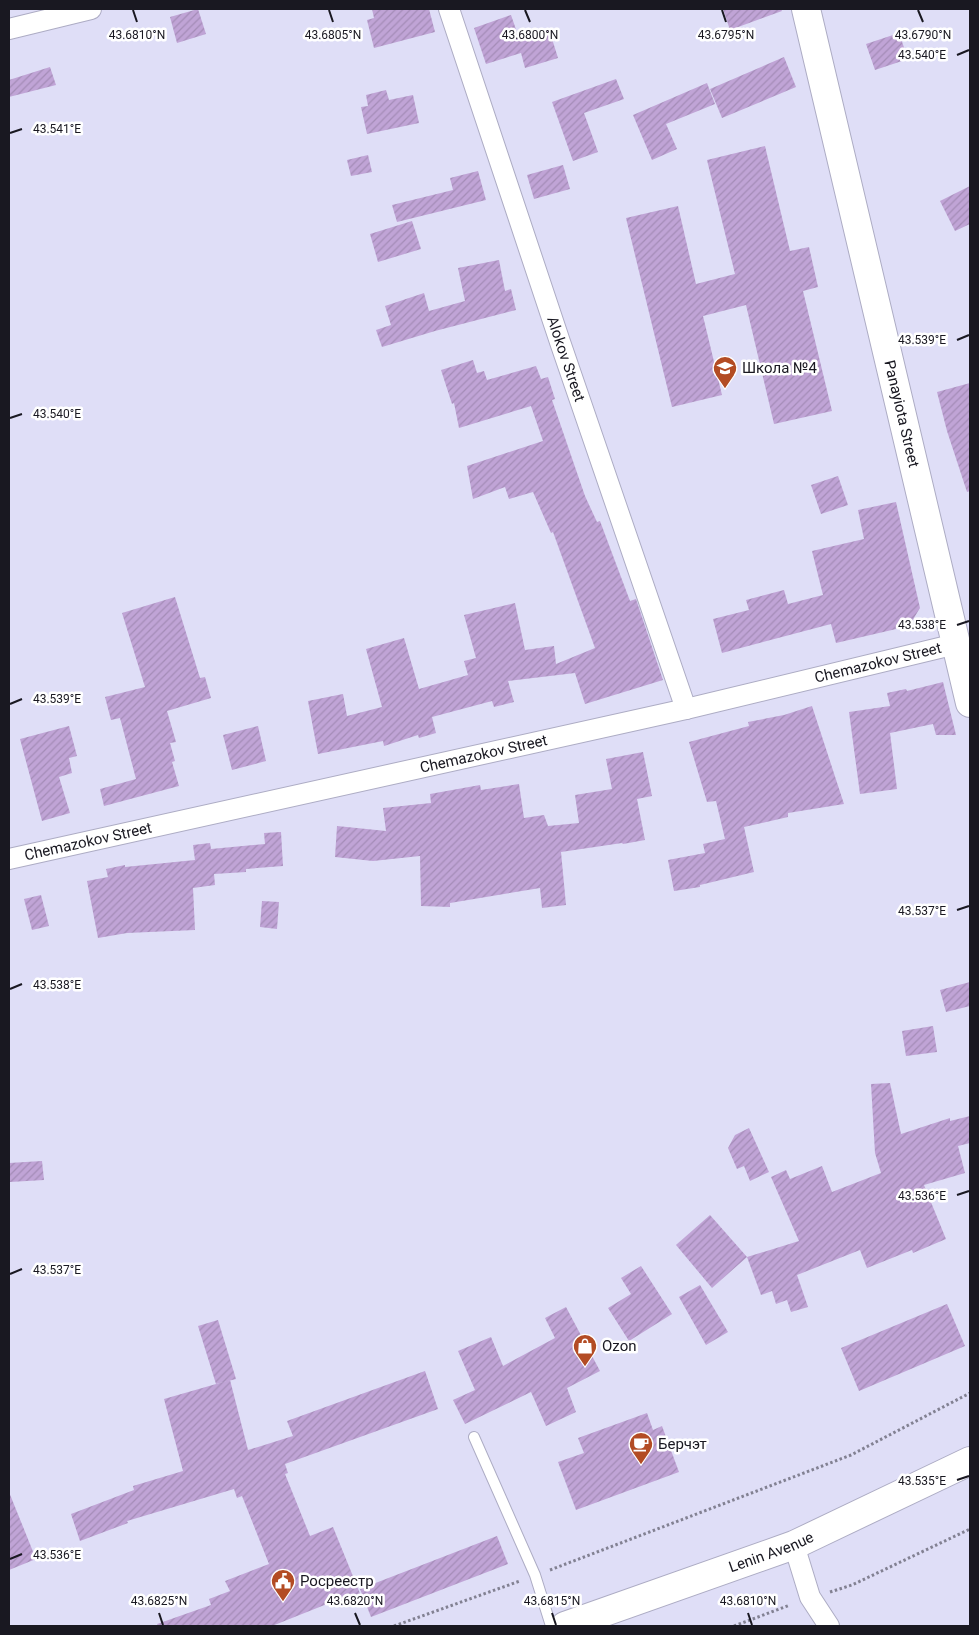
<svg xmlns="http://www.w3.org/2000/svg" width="979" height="1635" viewBox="0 0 979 1635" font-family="Roboto,sans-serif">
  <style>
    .building { fill: url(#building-hatch) }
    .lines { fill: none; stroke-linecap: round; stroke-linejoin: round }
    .lane-casing { stroke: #adacc4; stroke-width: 12 }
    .street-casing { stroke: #adacc4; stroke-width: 22 }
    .secondary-casing { stroke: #adacc4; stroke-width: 30 }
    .path { stroke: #828192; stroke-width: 3; stroke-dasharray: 2.5 2.5; stroke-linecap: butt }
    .lane { stroke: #fff; stroke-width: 10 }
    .street { stroke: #fff; stroke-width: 20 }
    .secondary { stroke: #fff; stroke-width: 28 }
    .ticks { fill: none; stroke: #191821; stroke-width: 2 }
    .labels { text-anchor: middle; stroke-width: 5; stroke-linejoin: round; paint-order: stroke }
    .street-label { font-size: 15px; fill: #191821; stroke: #fff }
    .poi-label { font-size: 15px; fill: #191821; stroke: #fff; text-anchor: start }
    .ticks-label { font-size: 12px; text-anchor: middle; fill: #191821; stroke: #fff; stroke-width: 5; stroke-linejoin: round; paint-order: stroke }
  </style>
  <defs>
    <pattern id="building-hatch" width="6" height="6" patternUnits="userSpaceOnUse" patternTransform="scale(1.25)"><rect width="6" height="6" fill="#c0a4d6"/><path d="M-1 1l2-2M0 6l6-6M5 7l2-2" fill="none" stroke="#a48cb7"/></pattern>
  </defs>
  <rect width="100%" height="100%" fill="#dfdef7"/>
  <g class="building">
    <polygon points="198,9 206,34 177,43 170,17"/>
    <polygon points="372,9 429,9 435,32 374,48 367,20 374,18"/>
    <polygon points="723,9 781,9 782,11 730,30"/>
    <polygon points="511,15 519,38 549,29 558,58 525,68 521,53 486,64 474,28"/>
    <polygon points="899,33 908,59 875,70 866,44"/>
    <polygon points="784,57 796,87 722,118 710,89"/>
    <polygon points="50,67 56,85 9,97 9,80"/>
    <polygon points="616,79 624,99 584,113 598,152 573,161 552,102"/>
    <polygon points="707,83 715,104 666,124 677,149 652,160 633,115"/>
    <polygon points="386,90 389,100 413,95 419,123 367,134 361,107 368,106 366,95"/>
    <polygon points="765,146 790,251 809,247 818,287 803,291 832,411 774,424 746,305 703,316 722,395 672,407 626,218 678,206 696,284 735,274 707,160"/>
    <polygon points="368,155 372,172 351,176 347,160"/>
    <polygon points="563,165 570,189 534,199 527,175"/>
    <polygon points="478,171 486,200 397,222 392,205 453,190 450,178"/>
    <polygon points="970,186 970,224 955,231 940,201"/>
    <polygon points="412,221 421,249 378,262 370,234"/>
    <polygon points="499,260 505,291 511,289 516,310 435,331 382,347 376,330 391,325 385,306 424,293 429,311 465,301 458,268"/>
    <polygon points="473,360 477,373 484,371 487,380 536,366 541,379 548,377 555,399 552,400 585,496 597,522 600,521 630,601 636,599 663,680 585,704 575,673 508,681 514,702 494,707 492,701 432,717 436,733 419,738 418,735 384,746 383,741 318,754 308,701 343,694 347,716 382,707 366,649 404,638 419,689 468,675 464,661 476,658 464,615 515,603 525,650 554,646 556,664 595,648 553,532 551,533 533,492 509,499 505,487 473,499 467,466 543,441 531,406 459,428 454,403 452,404 441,370"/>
    <polygon points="970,383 970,491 967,492 947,431 937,392"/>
    <polygon points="838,476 848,505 821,514 811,485"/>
    <polygon points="896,502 920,608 909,626 836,643 831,624 722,653 713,619 749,610 746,600 784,590 788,604 823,595 812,551 864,539 858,510"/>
    <polygon points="175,597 200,678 205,677 211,698 167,711 176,742 170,743 175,761 172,762 179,786 104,806 100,789 136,779 120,718 111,720 105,697 145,687 122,613"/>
    <polygon points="943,682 956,735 936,735 933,724 890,733 897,789 860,794 849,712 890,706 887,693 906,689 907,691"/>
    <polygon points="812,706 844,804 788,813 788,817 744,827 754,872 700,885 700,887 674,891 668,860 705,853 703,844 725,839 716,801 707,802 689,742 749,726 748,722 784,715"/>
    <polygon points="69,726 77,756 69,758 72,773 59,777 70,813 42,821 20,739"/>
    <polygon points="258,726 266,761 232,770 223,735"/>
    <polygon points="643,752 652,796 637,799 645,840 623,844 622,843 561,852 566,905 542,908 540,888 450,903 450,907 421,906 420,856 373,861 335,857 337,826 386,831 383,808 431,803 430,794 480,785 481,790 519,784 524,818 544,815 548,826 579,823 575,795 612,789 606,759"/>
    <polygon points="281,832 283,866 246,869 246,872 214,874 215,885 193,888 195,930 127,933 98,938 87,881 108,877 106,869 125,865 125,867 195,860 193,845 210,843 211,849 265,844 264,833"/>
    <polygon points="41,895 49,926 32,930 24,899"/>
    <polygon points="262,901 279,902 277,929 260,927"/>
    <polygon points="970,982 970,1006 946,1012 940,990"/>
    <polygon points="933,1026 937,1052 906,1056 902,1031"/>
    <polygon points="890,1083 901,1134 950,1118 950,1121 970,1116 970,1143 958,1146 965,1173 924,1185 946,1239 913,1253 912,1250 867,1268 860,1250 797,1275 808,1307 791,1312 787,1300 776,1304 772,1291 761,1295 747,1257 799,1241 771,1177 786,1170 790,1179 822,1166 832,1192 881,1173 875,1153 871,1084"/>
    <polygon points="749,1128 769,1172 750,1181 744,1166 737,1169 728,1148 735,1135"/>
    <polygon points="42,1161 44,1180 10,1182 9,1163"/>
    <polygon points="710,1215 747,1257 712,1288 676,1245"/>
    <polygon points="641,1266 672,1314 629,1341 608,1308 631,1294 621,1278"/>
    <polygon points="700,1285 728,1332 706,1345 679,1297"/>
    <polygon points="947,1304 965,1346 859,1391 841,1348"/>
    <polygon points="566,1307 600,1371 567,1388 576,1412 546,1426 531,1392 465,1424 453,1400 475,1390 458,1351 491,1337 503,1366 555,1338 545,1318"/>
    <polygon points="218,1320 236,1379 216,1384 198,1326"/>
    <polygon points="425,1371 438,1409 285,1464 288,1473 285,1474 310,1536 333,1527 361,1596 334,1607 332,1602 272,1626 158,1626 157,1624 211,1605 209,1599 230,1591 225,1581 269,1564 242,1496 237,1498 234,1489 127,1521 128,1523 80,1541 71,1514 134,1490 133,1486 183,1471 164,1399 230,1380 248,1450 293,1436 287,1421"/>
    <polygon points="647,1413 653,1430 662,1426 679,1472 576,1510 558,1462 584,1453 578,1438"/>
    <polygon points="9,1492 36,1559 9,1570"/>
    <polygon points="497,1536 508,1564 371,1617 360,1589"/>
  </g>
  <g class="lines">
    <g class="lane-casing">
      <polyline id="lane" points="474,1437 535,1575 551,1626"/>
    </g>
    <g class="street-casing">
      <g id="street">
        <path id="s1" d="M449,9L560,342L686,709"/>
        <polyline points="9,29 91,9"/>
        <path id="s2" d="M9,859L686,709L956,644"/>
        <polyline points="794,1545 810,1597 829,1626"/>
      </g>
    </g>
    <g class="secondary-casing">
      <g id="secondary">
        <path id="s3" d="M806,9L970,703"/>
        <path id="s4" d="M565,1626L794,1545L970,1461"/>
      </g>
    </g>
    <g class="path">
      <polyline points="550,1570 851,1455 970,1393"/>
      <polyline points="830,1592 852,1585 970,1529"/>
      <polyline points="394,1626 520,1581"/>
      <polyline points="734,1626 790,1605"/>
    </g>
    <use href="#lane" class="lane"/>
    <use href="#street" class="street"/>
    <use href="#secondary" class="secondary"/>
  </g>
  <path class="ticks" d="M133,10L137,22M329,10L333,22M525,10L530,22M722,10L726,22M918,10L923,22M957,55L969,50M10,133L22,129M957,340L969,335M10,418L22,414M957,625L969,621M10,704L22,699M957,910L969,906M10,989L22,984M957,1195L969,1191M10,1274L22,1269M957,1480L969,1476M10,1559L22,1554M159,1613L163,1625M355,1613L360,1625M552,1613L556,1625M748,1613L752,1625"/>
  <defs>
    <g id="school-pin" transform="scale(1.25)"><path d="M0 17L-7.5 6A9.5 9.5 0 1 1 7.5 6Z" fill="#b34c24" stroke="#fff"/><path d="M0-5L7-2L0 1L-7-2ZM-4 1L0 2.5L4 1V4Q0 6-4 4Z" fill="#fff"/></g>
    <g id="shop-pin" transform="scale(1.25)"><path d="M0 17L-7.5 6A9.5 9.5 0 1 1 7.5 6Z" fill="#b34c24" stroke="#fff"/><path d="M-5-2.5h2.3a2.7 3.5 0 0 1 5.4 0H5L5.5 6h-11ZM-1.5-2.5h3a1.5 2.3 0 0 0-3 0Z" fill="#fff"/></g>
    <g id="cafe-pin" transform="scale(1.25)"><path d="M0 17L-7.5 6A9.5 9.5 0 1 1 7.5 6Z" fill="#b34c24" stroke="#fff"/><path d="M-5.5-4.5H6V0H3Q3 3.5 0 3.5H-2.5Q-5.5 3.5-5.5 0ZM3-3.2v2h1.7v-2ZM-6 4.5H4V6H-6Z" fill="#fff"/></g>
    <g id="civic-pin" transform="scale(1.25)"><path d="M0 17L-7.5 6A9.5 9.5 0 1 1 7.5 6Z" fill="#b34c24" stroke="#fff"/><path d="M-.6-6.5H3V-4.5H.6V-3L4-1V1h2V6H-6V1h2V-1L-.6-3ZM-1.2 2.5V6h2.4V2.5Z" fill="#fff"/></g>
  </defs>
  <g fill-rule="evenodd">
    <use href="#school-pin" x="725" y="368"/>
    <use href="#shop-pin" x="585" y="1346"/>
    <use href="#cafe-pin" x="641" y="1444"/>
    <use href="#civic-pin" x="283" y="1581"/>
  </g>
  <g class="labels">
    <g class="street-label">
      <text dy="5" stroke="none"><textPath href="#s1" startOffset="369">Alokov Street</textPath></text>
      <text dy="5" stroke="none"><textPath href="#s3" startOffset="416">Panayiota Street</textPath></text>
      <text dy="5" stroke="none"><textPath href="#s2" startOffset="891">Chemazokov Street</textPath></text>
      <text dy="5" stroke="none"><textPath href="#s2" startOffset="486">Chemazokov Street</textPath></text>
      <text dy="5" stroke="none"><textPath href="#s2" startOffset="81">Chemazokov Street</textPath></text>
      <text dy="5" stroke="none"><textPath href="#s4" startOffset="219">Lenin Avenue</textPath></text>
    </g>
    <g class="poi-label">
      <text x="742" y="373">Школа №4</text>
      <text x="602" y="1351">Ozon</text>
      <text x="658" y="1449">Берчэт</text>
      <text x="300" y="1586">Росреестр</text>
    </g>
  </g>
  <g class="ticks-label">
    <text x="137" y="39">43.6810°N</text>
    <text x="333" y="39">43.6805°N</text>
    <text x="530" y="39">43.6800°N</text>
    <text x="726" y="39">43.6795°N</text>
    <text x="923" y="39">43.6790°N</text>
    <text x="922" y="59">43.540°E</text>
    <text x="57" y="133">43.541°E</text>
    <text x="922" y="344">43.539°E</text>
    <text x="57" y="418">43.540°E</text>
    <text x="922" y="629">43.538°E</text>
    <text x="57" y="703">43.539°E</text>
    <text x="922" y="915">43.537°E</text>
    <text x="57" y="989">43.538°E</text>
    <text x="922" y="1200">43.536°E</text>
    <text x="57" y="1274">43.537°E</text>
    <text x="922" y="1485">43.535°E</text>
    <text x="57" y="1559">43.536°E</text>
    <text x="159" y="1605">43.6825°N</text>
    <text x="355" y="1605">43.6820°N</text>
    <text x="552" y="1605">43.6815°N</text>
    <text x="748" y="1605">43.6810°N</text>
  </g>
  <rect width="979" height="1635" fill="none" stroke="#191821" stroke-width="20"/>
</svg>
